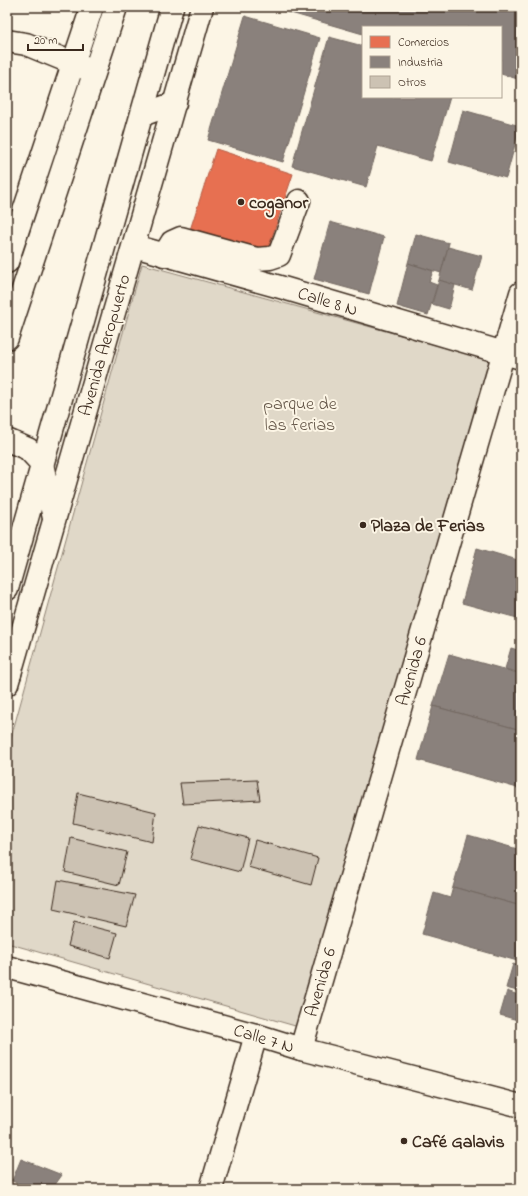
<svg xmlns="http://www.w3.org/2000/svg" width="528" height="1196" viewBox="0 0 528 1196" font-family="'Indie Flower',sans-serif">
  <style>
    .green { fill: #e0d8c8; stroke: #8e8173 }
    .shops { fill: #e76f51; stroke: #b35a42 }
    .industry { fill: #8a817c; stroke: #726760 }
    .building { fill: #ccc2b3; stroke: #3b2a1e }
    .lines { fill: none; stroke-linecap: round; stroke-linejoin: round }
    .minor-casing { stroke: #3b2a1e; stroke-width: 25 }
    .major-casing { stroke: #3b2a1e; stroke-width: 25 }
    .minor { stroke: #fcf5e5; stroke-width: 22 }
    .major { stroke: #fcf5e5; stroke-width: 22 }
    .poi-dot { fill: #3b2a1e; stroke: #fcf5e5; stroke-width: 1.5 }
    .labels { text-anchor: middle; stroke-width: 4; stroke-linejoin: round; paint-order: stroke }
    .poi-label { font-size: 18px; font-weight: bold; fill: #3b2a1e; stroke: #fcf5e5; text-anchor: start }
    .street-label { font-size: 18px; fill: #3b2a1e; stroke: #fcf5e5 }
    .park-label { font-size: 18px; fill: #645648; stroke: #fcf5e5 }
  </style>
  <rect width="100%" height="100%" fill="#fcf5e5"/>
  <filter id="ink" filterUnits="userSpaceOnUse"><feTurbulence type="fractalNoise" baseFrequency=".025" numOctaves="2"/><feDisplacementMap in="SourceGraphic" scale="8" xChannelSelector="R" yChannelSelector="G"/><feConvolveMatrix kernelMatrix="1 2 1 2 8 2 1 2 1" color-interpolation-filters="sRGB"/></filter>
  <g filter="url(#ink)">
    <polygon class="green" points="142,264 502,363 316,1032 7,943 7,752"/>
    <polygon class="shops" points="216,149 293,174 266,255 190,230"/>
    <g class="industry">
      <polygon points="270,7 521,7 521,80 501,74 501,27 363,27 363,34"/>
      <polygon points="245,16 320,38 283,162 208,140"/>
      <polygon points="329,37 363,46 363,97 450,97 431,161 378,146 366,187 292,166"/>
      <polygon points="463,110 520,126 506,178 449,162"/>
      <polygon points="330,222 384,237 369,294 314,279"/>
      <polygon points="416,234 449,243 441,273 408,263"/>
      <polygon points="448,247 482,256 472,290 439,280"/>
      <polygon points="408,263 433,271 429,282 437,285 428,315 397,306"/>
      <polygon points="439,280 455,285 449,309 432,304"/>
      <polygon points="477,548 521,561 521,619 462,603"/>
      <polygon points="511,648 521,651 521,673 505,669"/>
      <polygon points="449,654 521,674 521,730 433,706"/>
      <polygon points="433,706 521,730 521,789 418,760"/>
      <polygon points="468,835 521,850 521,906 453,887"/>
      <polygon points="453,887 521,906 521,962 422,934 434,893 450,898"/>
      <polygon points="513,964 521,967 521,992 506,988"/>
      <polygon points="507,991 521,996 521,1021 500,1015"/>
      <polygon points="21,1159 62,1175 52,1189 32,1189 12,1181"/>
    </g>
    <g class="building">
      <polygon points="257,780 260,800 183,804 180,783"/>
      <polygon points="78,793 156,812 152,842 73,823"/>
      <polygon points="199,825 248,838 240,872 190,859"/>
      <polygon points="71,838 127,852 119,885 65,872"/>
      <polygon points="255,840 318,858 311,885 248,867"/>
      <polygon points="58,880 135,895 126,926 53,909"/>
      <polygon points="74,922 117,933 110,958 68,946"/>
    </g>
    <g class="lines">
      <g class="minor-casing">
        <g id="minor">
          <polyline points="7,41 26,44 87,69"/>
          <polyline points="134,246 280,287 521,358"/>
          <polyline points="164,255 172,242 181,238 257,259 270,258 279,255 299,201"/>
          <polyline points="7,262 92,7"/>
          <polyline points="7,684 202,7"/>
          <polyline points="7,967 256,1035 301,1049 521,1106"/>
          <polyline points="301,1049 521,293"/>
          <polyline points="211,1189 256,1035"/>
        </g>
      </g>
      <g class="major-casing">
        <g id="major">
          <polyline points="142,115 175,103"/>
          <polyline points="7,338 116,7"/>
          <polyline points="7,440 28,449 42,464 54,518"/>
          <polyline points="7,589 172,7"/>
          <polyline points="7,677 10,674"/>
        </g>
      </g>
      <use href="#minor" class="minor"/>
      <use href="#major" class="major"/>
    </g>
  </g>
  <g class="poi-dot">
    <circle cx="241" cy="202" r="4"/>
    <circle cx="363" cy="525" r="4"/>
    <circle cx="404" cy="1141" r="4"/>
  </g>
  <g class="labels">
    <g class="poi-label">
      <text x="249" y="208">coganor</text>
      <text x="371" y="531">Plaza de Ferias</text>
      <text x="412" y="1147">Café Galavis</text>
    </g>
    <g class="street-label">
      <text transform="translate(328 301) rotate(17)" y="6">Calle 8 N</text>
      <text transform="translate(104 345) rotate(-74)" y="6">Avenida Aeropuerto</text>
      <text transform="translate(411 671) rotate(-74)" y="6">Avenida 6</text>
      <text transform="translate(320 982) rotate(-74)" y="6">Avenida 6</text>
      <text transform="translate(264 1038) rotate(17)" y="6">Calle 7 N</text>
    </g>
    <g class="park-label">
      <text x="300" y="409">parque de<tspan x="300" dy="21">las ferias</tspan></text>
    </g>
  </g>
  <rect width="528" height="1196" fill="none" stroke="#fcf5e5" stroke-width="24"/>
  <rect x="12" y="12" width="504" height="1172" fill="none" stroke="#3b2a1e" stroke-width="1.5" filter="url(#ink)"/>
  <rect x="362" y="26" width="140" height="72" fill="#fcf5e5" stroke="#afa495"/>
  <rect x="370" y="36" width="20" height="12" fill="#e76f51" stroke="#afa495"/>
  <text x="398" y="46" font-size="12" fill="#3b2a1e">Comercios</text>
  <rect x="370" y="56" width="20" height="12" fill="#8a817c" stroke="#afa495"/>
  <text x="398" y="66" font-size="12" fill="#3b2a1e">Industria</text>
  <rect x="370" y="76" width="20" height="12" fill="#ccc2b3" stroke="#afa495"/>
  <text x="398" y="86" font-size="12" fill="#3b2a1e">Otros</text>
  <path d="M28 44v6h55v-6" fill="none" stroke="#3b2a1e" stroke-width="2"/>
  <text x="34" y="44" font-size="12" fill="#3b2a1e" stroke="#fcf5e5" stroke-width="3" paint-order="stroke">20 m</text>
</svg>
